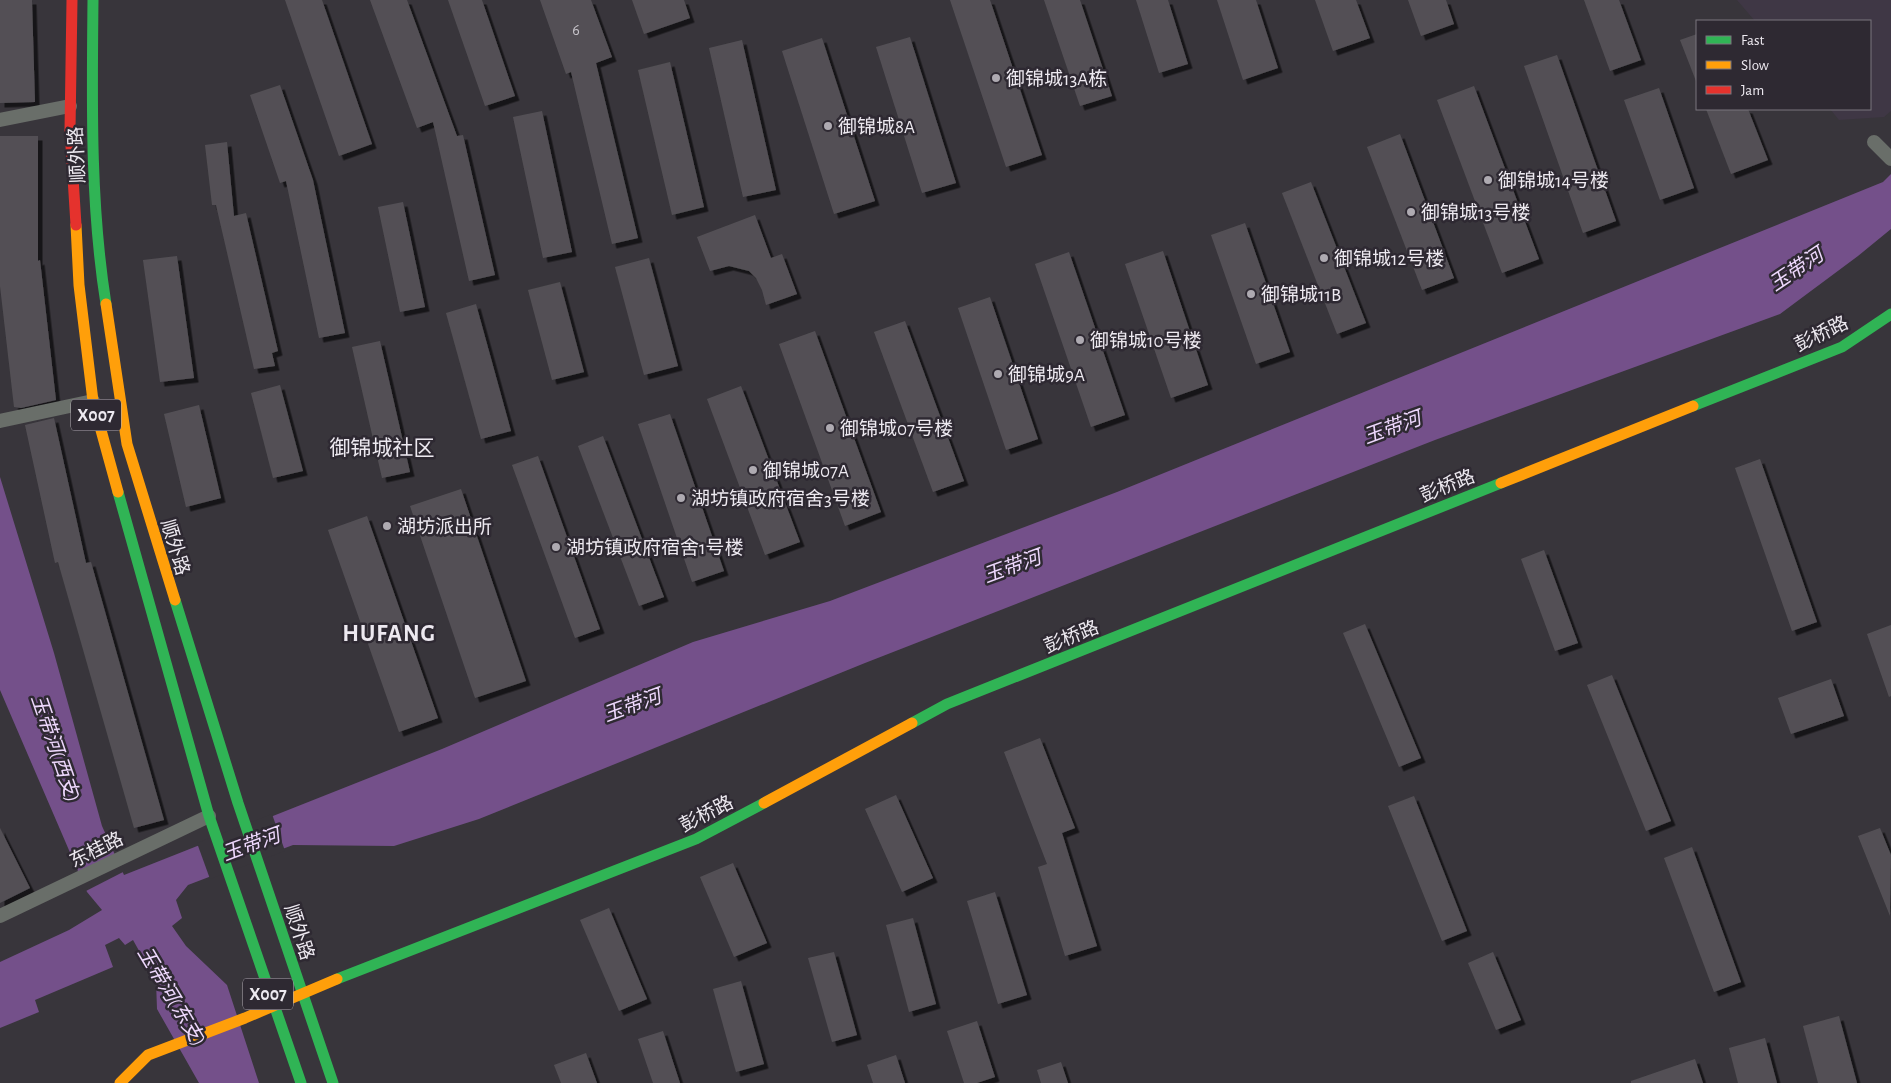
<svg xmlns="http://www.w3.org/2000/svg" width="1891" height="1083" viewBox="0 0 1891 1083" font-family="'Alegreya Sans','Noto Sans SC',sans-serif">
  <style>
    .built { fill: #3f3745 }
    .water { fill: #74508a }
    .pier { fill: #38353b }
    .building { fill: #535055; filter: url(#shadow) }
    .lines { fill: none; stroke-linecap: round; stroke-linejoin: round }
    .street { stroke: #696e69; stroke-width: 14 }
    .fast { stroke: #30b455; stroke-width: 11 }
    .slow { stroke: #ff9f0a; stroke-width: 11 }
    .jam { stroke: #e5322d; stroke-width: 11 }
    .poi-dot { fill: #aeaab1; stroke: #2e2932; stroke-width: 2 }
    .labels { text-anchor: middle; stroke-width: 5; stroke-linejoin: round; paint-order: stroke }
    .number-label { font-size: 16px; fill: #c6c3c9 }
    .shield { fill: #2e2932; stroke: #b4afb7; stroke-width: 1 }
    .shield-label { font-size: 18px; font-weight: bold; fill: #ede9f0 }
    .poi-label { font-size: 19px; fill: #ede9f0; stroke: #2e2932; text-anchor: start }
    .street-label { font-size: 19px; fill: #ede9f0; stroke: #2e2932 }
    .water-label { font-size: 20px; font-style: italic; fill: #eed8fd; stroke: #2e2932 }
    .quarter-label { font-size: 21px; fill: #ede9f0; stroke: #2e2932 }
    .district-label { font-size: 24px; font-weight: bold; letter-spacing: 1px; fill: #ede9f0; stroke: #2e2932 }
  </style>
  <defs>
    <filter id="shadow"><feDropShadow dx="4.5" dy="4.5" stdDeviation="0" flood-color="#0009"/></filter>
  </defs>
  <rect width="100%" height="100%" fill="#38353b"/>
  <polygon class="built" points="1737,0 1891,0 1891,111 1884,117 1839,120 1830,109 1870,109 1870,21 1755,21"/>
  <polygon class="water" points="1891,174 1891,229 1858,256 1780,314 1435,440 865,663 479,819 394,846 293,845 188,885 176,900 182,918 172,926 186,946 227,985 259,1083 199,1083 157,1009 156,981 133,940 125,945 119,938 105,945 113,967 35,1000 39,1012 0,1028 0,962 69,930 102,910 87,892 0,690 0,477 54,653 102,826 124,875 442,749 693,642 830,601 1117,492 1883,182"/>
  <g class="pier">
    <polygon points="272,814 285,851 210,879 197,843"/>
    <polygon points="117,853 125,871 84,892 76,874"/>
  </g>
  <g class="building">
    <polygon points="0,0 32,0 35,102 0,103"/>
    <polygon points="285,0 322,0 372,144 339,156"/>
    <polygon points="370,0 407,0 457,136 463,135 495,275 469,281 433,122 417,128"/>
    <polygon points="448,0 482,0 515,96 485,106"/>
    <polygon points="540,0 591,0 612,57 596,63 638,238 612,244 571,72 566,74"/>
    <polygon points="632,0 684,0 690,18 644,34"/>
    <polygon points="950,0 990,0 1042,155 1006,167"/>
    <polygon points="1044,0 1080,0 1112,96 1080,106"/>
    <polygon points="1136,0 1168,0 1188,64 1159,73"/>
    <polygon points="1217,0 1256,0 1278,68 1243,80"/>
    <polygon points="1315,0 1356,0 1370,38 1333,51"/>
    <polygon points="1408,0 1446,0 1454,24 1421,36"/>
    <polygon points="1584,0 1619,0 1641,60 1610,71"/>
    <polygon points="1697,34 1697,81 1696,81 1680,40"/>
    <polygon points="910,37 956,183 922,193 876,47"/>
    <polygon points="822,38 875,201 834,214 782,51"/>
    <polygon points="742,40 776,190 743,197 709,48"/>
    <polygon points="1557,55 1616,221 1583,233 1524,66"/>
    <polygon points="670,62 704,207 672,215 638,70"/>
    <polygon points="280,85 313,180 345,333 319,338 286,181 280,183 250,95"/>
    <polygon points="1474,86 1539,259 1502,273 1437,100"/>
    <polygon points="1659,88 1694,188 1660,200 1624,100"/>
    <polygon points="1706,109 1748,109 1768,160 1731,174"/>
    <polygon points="542,111 572,252 543,258 513,117"/>
    <polygon points="1400,134 1454,278 1422,290 1367,147"/>
    <polygon points="0,136 38,136 38,261 40,260 56,400 21,408 14,407 0,286"/>
    <polygon points="227,142 234,216 246,213 278,351 272,353 275,366 254,369 216,205 212,205 205,145"/>
    <polygon points="1311,182 1366,323 1337,334 1282,193"/>
    <polygon points="403,202 425,307 400,312 378,207"/>
    <polygon points="755,215 771,258 782,254 797,294 766,305 762,290 756,278 749,271 729,266 710,271 697,237"/>
    <polygon points="1245,223 1290,352 1256,364 1211,235"/>
    <polygon points="1163,251 1208,385 1171,398 1125,264"/>
    <polygon points="1069,252 1125,415 1091,427 1035,264"/>
    <polygon points="177,256 194,378 160,382 143,260"/>
    <polygon points="649,258 678,366 644,375 615,267"/>
    <polygon points="560,282 584,372 552,380 528,290"/>
    <polygon points="990,297 1038,439 1006,450 958,308"/>
    <polygon points="476,304 511,431 481,439 446,313"/>
    <polygon points="905,321 964,481 933,492 874,332"/>
    <polygon points="815,331 881,512 845,526 779,344"/>
    <polygon points="380,341 410,472 382,478 352,347"/>
    <polygon points="280,385 303,471 273,478 251,393"/>
    <polygon points="741,386 800,542 765,555 707,399"/>
    <polygon points="199,405 221,498 186,507 164,414"/>
    <polygon points="670,414 724,571 692,582 638,424"/>
    <polygon points="54,418 86,563 91,562 164,820 134,828 58,562 55,563 25,425"/>
    <polygon points="603,436 664,597 639,606 578,446"/>
    <polygon points="538,456 600,629 575,638 512,465"/>
    <polygon points="1760,459 1817,622 1792,631 1735,468"/>
    <polygon points="461,489 526,681 475,698 410,506"/>
    <polygon points="367,516 438,718 399,732 328,530"/>
    <polygon points="1544,550 1578,643 1555,651 1521,559"/>
    <polygon points="1365,624 1421,758 1399,767 1343,633"/>
    <polygon points="1891,625 1891,696 1889,697 1867,634"/>
    <polygon points="1612,675 1671,821 1646,831 1587,685"/>
    <polygon points="1831,679 1844,716 1791,734 1778,698"/>
    <polygon points="1040,738 1075,828 1062,833 1097,946 1065,956 1038,867 1047,864 1004,752"/>
    <polygon points="896,795 933,878 902,892 865,809"/>
    <polygon points="1414,796 1467,931 1442,941 1388,806"/>
    <polygon points="0,828 30,888 0,903"/>
    <polygon points="1880,828 1891,855 1890,916 1858,836"/>
    <polygon points="1692,847 1741,982 1714,992 1664,858"/>
    <polygon points="733,863 767,943 734,957 700,877"/>
    <polygon points="995,892 1027,995 998,1004 967,901"/>
    <polygon points="609,908 647,999 619,1011 580,920"/>
    <polygon points="913,918 936,1004 909,1012 886,925"/>
    <polygon points="834,952 857,1035 832,1042 808,958"/>
    <polygon points="1493,952 1521,1020 1496,1030 1468,963"/>
    <polygon points="741,981 764,1064 736,1072 713,989"/>
    <polygon points="1839,1016 1857,1083 1818,1083 1803,1026"/>
    <polygon points="977,1021 995,1077 977,1083 964,1083 947,1031"/>
    <polygon points="663,1031 680,1083 653,1083 638,1039"/>
    <polygon points="1765,1038 1777,1083 1738,1083 1729,1048"/>
    <polygon points="586,1053 597,1083 561,1083 554,1065"/>
    <polygon points="896,1055 905,1083 873,1083 867,1065"/>
    <polygon points="1695,1059 1703,1083 1631,1083 1631,1081"/>
    <polygon points="1061,1062 1068,1083 1041,1083 1037,1070"/>
  </g>
  <g class="lines">
    <g class="street">
      <polyline points="0,120 70,106"/>
      <polyline points="1874,142 1891,159"/>
      <polyline points="0,421 93,401"/>
      <polyline points="0,916 209,816"/>
    </g>
    <g class="fast">
      <path d="M93,0C92,101 90,204 106,304"/>
      <polyline points="1693,406 1842,347 1891,314"/>
      <polyline points="118,492 209,816 301,1083"/>
      <polyline points="175,600 238,803 333,1083"/>
      <polyline points="912,723 947,704 1501,483"/>
      <polyline points="337,979 696,839 764,803"/>
    </g>
    <g class="slow">
      <polyline points="76,225 79,285 93,401 118,492"/>
      <polyline points="106,304 127,444 175,600"/>
      <polyline points="1501,483 1693,406"/>
      <polyline points="764,803 912,723"/>
      <polyline points="120,1083 148,1055 245,1018 337,979"/>
    </g>
    <polyline class="jam" points="72,0 70,130 76,225"/>
  </g>
  <g class="poi-dot">
    <circle cx="996" cy="78" r="5"/>
    <circle cx="828" cy="126" r="5"/>
    <circle cx="1488" cy="180" r="5"/>
    <circle cx="1411" cy="212" r="5"/>
    <circle cx="1324" cy="258" r="5"/>
    <circle cx="1251" cy="294" r="5"/>
    <circle cx="1080" cy="340" r="5"/>
    <circle cx="998" cy="374" r="5"/>
    <circle cx="830" cy="428" r="5"/>
    <circle cx="753" cy="470" r="5"/>
    <circle cx="681" cy="498" r="5"/>
    <circle cx="387" cy="526" r="5"/>
    <circle cx="556" cy="547" r="5"/>
  </g>
  <g class="labels">
    <g class="number-label">
      <text x="576" y="35">6</text>
    </g>
    <g class="shield">
      <rect x="71" y="399.5" width="50" height="31" rx="4"/>
      <rect x="243" y="978.5" width="50" height="31" rx="4"/>
    </g>
    <g class="shield-label">
      <text x="96" y="421">X007</text>
      <text x="268" y="1000">X007</text>
    </g>
    <g class="poi-label">
      <text x="1006" y="85">御锦城13A栋</text>
      <text x="838" y="133">御锦城8A</text>
      <text x="1498" y="187">御锦城14号楼</text>
      <text x="1421" y="219">御锦城13号楼</text>
      <text x="1334" y="265">御锦城12号楼</text>
      <text x="1261" y="301">御锦城11B</text>
      <text x="1090" y="347">御锦城10号楼</text>
      <text x="1008" y="381">御锦城9A</text>
      <text x="840" y="435">御锦城07号楼</text>
      <text x="763" y="477">御锦城07A</text>
      <text x="691" y="505">湖坊镇政府宿舍3号楼</text>
      <text x="397" y="533">湖坊派出所</text>
      <text x="566" y="554">湖坊镇政府宿舍1号楼</text>
    </g>
    <g class="street-label">
      <text transform="translate(76 155) rotate(-93)" y="7">顺外路</text>
      <text transform="translate(1821 333) rotate(-26)" y="7">彭桥路</text>
      <text transform="translate(1447 485) rotate(-22)" y="7">彭桥路</text>
      <text transform="translate(176 547) rotate(73)" y="7">顺外路</text>
      <text transform="translate(1071 636) rotate(-22)" y="7">彭桥路</text>
      <text transform="translate(706 813) rotate(-27)" y="7">彭桥路</text>
      <text transform="translate(96 849) rotate(-26)" y="7">东桂路</text>
      <text transform="translate(300 932) rotate(72)" y="7">顺外路</text>
    </g>
    <g class="water-label">
      <text transform="translate(1796 269) rotate(-34)" y="7">玉带河</text>
      <text transform="translate(1392 427) rotate(-20)" y="7">玉带河</text>
      <text transform="translate(1012 566) rotate(-20)" y="7">玉带河</text>
      <text transform="translate(632 705) rotate(-20)" y="7">玉带河</text>
      <text transform="translate(56 748) rotate(71)" y="7">玉带河(西支)</text>
      <text transform="translate(251 844) rotate(-20)" y="7">玉带河</text>
      <text transform="translate(172 996) rotate(59)" y="7">玉带河(东支)</text>
    </g>
    <g class="quarter-label">
      <text x="382" y="455">御锦城社区</text>
    </g>
    <g class="district-label">
      <text x="389" y="641">HUFANG</text>
    </g>
  </g>
  <rect x="1696" y="20" width="175" height="90" fill="#2e2932" stroke="#7a767e"/>
  <rect x="1706" y="36" width="25" height="8" fill="#30b455" stroke="#7a767e"/>
  <text x="1741" y="45" font-size="15" fill="#ede9f0">Fast</text>
  <rect x="1706" y="61" width="25" height="8" fill="#ff9f0a" stroke="#7a767e"/>
  <text x="1741" y="70" font-size="15" fill="#ede9f0">Slow</text>
  <rect x="1706" y="86" width="25" height="8" fill="#e5322d" stroke="#7a767e"/>
  <text x="1741" y="95" font-size="15" fill="#ede9f0">Jam</text>
</svg>
